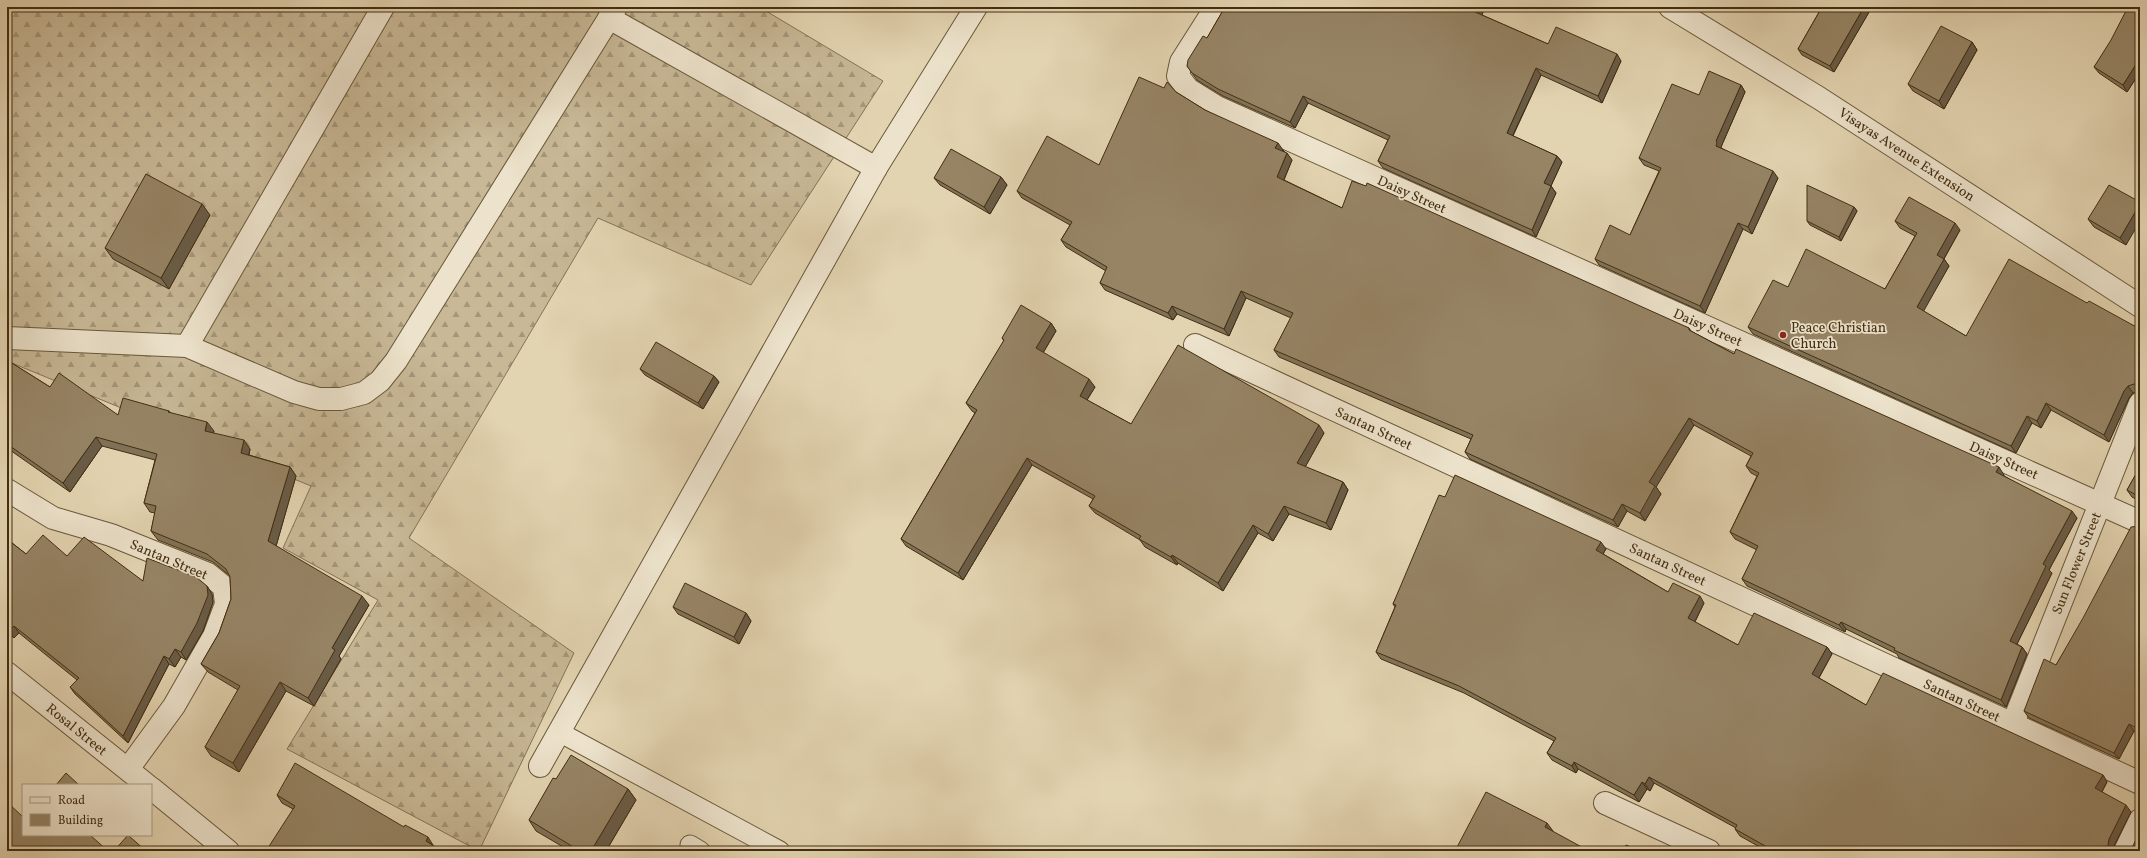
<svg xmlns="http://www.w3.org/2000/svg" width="2147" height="858" viewBox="0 0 2147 858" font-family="Vollkorn,serif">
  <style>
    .forest { fill: url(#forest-firs); stroke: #857354 }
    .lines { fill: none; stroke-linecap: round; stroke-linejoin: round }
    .lane-casing { stroke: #6a583a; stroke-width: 21 }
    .street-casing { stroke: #6a583a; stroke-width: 24 }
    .lane { stroke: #ede3cc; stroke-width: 19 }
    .street { stroke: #ede3cc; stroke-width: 22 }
    .wall { fill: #817257; stroke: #422e12 }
    .shaded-wall { fill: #695c47; stroke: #422e12 }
    .building { fill: #968465; stroke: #422e12 }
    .poi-dot { fill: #8f2418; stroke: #ede3cc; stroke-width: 1.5 }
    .labels { text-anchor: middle; stroke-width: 3.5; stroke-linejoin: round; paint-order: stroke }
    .street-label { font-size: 14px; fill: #422e12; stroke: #ede3cc }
    .poi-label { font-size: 14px; fill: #422e12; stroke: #ede3cc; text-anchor: start }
  </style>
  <defs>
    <pattern id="forest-firs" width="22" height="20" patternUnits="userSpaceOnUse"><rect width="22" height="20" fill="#c8b896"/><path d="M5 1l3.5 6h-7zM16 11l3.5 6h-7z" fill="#a49679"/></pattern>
  </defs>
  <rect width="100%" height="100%" fill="#e3d4b1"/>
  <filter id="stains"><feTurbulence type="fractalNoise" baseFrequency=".005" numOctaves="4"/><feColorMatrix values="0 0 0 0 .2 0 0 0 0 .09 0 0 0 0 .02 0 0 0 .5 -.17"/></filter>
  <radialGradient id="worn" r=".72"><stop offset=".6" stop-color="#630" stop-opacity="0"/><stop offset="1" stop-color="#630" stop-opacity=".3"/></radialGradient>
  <polygon class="forest" points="7,7 768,7 766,11 883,81 751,285 598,218 409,538 574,653 479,851 287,749 378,600 283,548 311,486 7,361"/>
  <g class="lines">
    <g class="lane-casing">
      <g id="lane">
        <polyline points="559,732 780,851"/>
        <polyline points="690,845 700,851"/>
      </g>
    </g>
    <g class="street-casing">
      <g id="street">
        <polyline points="1216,7 1181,62 1178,76 1188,89 1217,107 2140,522"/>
        <polyline points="1670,7 1819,98 2140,306"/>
        <polyline points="609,18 876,168"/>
        <polyline points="7,338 187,346 294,392 319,399 341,399 364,393 380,381 396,361 616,7"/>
        <polyline points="1195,345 2140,783"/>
        <polyline points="187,346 383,7"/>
        <polyline points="7,490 53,518 111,535 208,574 224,587 226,604 214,636 174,706 128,769"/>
        <polyline points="7,673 147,785"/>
        <polyline points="2013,723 2140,403"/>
        <polyline points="540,766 876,168 976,7"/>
        <polyline points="151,788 228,851"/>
        <polyline points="1605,803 1709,851"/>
        <polyline points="2125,851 2140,820"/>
      </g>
    </g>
    <use href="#lane" class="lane"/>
    <use href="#street" class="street"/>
  </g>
  <g class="wall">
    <polygon points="1225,7 1485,7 1482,15 1548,44 1621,61 1602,103 1541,75 1513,136 1557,156 1562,162 1551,186 1556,193 1536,237 1383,168 1378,161 1388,140 1308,103 1295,128 1223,96 1197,80 1187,66 1207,38"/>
    <polygon points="1822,7 1872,7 1834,72 1802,55 1798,49"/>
    <polygon points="2140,7 2140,72 2127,92 2099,73 2094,67"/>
    <polygon points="1972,42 1977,50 1944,109 1913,91 1908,84"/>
    <polygon points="1741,85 1745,92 1721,147 1721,148 1778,178 1752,234 1743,229 1705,313 1599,265 1595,259 1630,235 1659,171 1644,165 1639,158"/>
    <polygon points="1164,88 1176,92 1205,110 1283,150 1292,160 1284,180 1342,208 1689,328 1691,331 1734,354 2004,475 2004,476 2077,518 2049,570 2052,573 2017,644 2022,647 2027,654 2006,707 1899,658 1897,654 1846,629 1845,632 1747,586 1742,579 1757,550 1735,539 1730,532 1757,476 1751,473 1746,466 1751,456 1694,425 1656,487 1661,494 1645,521 1627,511 1618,527 1470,459 1465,452 1471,439 1279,357 1274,350 1291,318 1246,298 1229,336 1177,314 1173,320 1105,290 1100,283 1106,271 1066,247 1061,240 1070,225 1022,198 1017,191 1099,165"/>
    <polygon points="1001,177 1007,185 990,214 940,185 934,178"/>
    <polygon points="2140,202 2126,245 2094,227 2088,219"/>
    <polygon points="1854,207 1857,211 1841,241 1810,225 1807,221"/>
    <polygon points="210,215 169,289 113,259 105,248"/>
    <polygon points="1895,221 1960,230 1944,259 1949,266 1923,311 1966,336 2087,303 2140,329 2140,391 2139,391 2133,393 2129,398 2109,442 2051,410 2041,428 2032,423 2016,453 1753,334 1748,327 1788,287 1885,289 1915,236 1900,228"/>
    <polygon points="1051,323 1056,331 1043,353 1095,387 1087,400 1131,424 1324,433 1305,467 1343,482 1348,490 1331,530 1289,514 1273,541 1258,533 1223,591 1178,563 1177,565 1145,547 1140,540 1095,513 1089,506 1093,499 1032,465 963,580 906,546 901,539 975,413 972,411 966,403 1004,341 1002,338"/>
    <polygon points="7,360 50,387 118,415 169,411 170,413 214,431 213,433 250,449 249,455 290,467 296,476 276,546 369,605 339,656 341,659 314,706 286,691 239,772 211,756 205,747 238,690 208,672 201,664 219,633 231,599 230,576 213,562 158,540 151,531 155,513 150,512 144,503 155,460 102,446 70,492 7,448"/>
    <polygon points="640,369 714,376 719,382 703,409 645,375"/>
    <polygon points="2140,467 2140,501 2132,497 2127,490"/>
    <polygon points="1445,497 1606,549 1603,554 1668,592 1704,603 1695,622 1738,645 1827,647 1832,654 1819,678 1866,705 2103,775 2107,782 2102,792 2131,812 2114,846 2113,851 1767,851 1740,836 1735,829 1736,828 1654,783 1650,791 1647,789 1639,802 1578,769 1576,773 1552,760 1547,753 1554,741 1464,693 1381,659 1376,652 1395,607 1393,604"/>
    <polygon points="2140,526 2140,735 2134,731 2119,759 2029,718 2024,711 2056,665"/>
    <polygon points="7,539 26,554 67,556 143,581 207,586 212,594 213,602 203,631 186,660 181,657 175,667 169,664 128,743 75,694 70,687 77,680 19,633 14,638 7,632"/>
    <polygon points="673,607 746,613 751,621 739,644 678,614"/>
    <polygon points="556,779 628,789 636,800 606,851 570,851 536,831 529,820"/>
    <polygon points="277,795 433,845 293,809 282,803"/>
  </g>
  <g class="shaded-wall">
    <polygon points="1478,7 1485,7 1480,19 1475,12"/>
    <polygon points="1864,7 1872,7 1834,72 1830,66"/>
    <polygon points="1972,42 1977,50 1944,109 1939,101"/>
    <polygon points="1617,54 1621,61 1602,103 1598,96"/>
    <polygon points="2140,58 2140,72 2127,92 2123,85"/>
    <polygon points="1536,68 1541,75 1511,139 1507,133"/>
    <polygon points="1741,85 1745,92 1721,147 1722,149 1716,146 1716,141"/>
    <polygon points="1303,96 1308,103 1295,128 1290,122"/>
    <polygon points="1278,143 1283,150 1281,155 1275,148"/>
    <polygon points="1287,153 1292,160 1282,184 1277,177"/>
    <polygon points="1557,156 1562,162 1549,190 1544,183"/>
    <polygon points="1773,171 1778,178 1752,234 1748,227"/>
    <polygon points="1001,177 1007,185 990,214 984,207"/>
    <polygon points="1551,186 1556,193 1536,237 1532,230"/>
    <polygon points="202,204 210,215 169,289 161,278"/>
    <polygon points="2140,204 2140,221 2126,245 2120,238"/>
    <polygon points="1854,207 1857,211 1841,241 1839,237"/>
    <polygon points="1738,223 1743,229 1705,313 1700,306"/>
    <polygon points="1955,223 1960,230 1942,262 1937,255"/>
    <polygon points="1944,259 1949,266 1922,314 1917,307"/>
    <polygon points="1241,291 1246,298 1229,336 1224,329"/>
    <polygon points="1172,306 1177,314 1173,320 1168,313"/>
    <polygon points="1051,323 1056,331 1041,356 1036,348"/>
    <polygon points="714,376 719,382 703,409 698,403"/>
    <polygon points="1089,379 1095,387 1085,403 1080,396"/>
    <polygon points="2128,386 2133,393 2129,398 2109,442 2104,435 2124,391"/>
    <polygon points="2046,403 2051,410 2041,428 2037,421"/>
    <polygon points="2027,416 2032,423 2016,453 2011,446"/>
    <polygon points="1689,418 1694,425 1656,487 1661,494 1645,521 1640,513 1649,482"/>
    <polygon points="207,422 214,431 211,440 205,431"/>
    <polygon points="1319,425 1324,433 1303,471 1297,463"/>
    <polygon points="96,437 102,446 70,492 63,483"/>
    <polygon points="244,440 250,449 247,462 241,453"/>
    <polygon points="1027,458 1032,465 963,580 958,573"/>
    <polygon points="290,467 296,476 275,550 268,541"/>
    <polygon points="1999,467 2004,475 2002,480 1996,472"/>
    <polygon points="1343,482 1348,490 1331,530 1326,523"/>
    <polygon points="1622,504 1627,511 1618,527 1613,520"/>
    <polygon points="1284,506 1289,514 1273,541 1268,534"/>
    <polygon points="2072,511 2077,518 2049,570 2052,573 2015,648 2010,641 2043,564"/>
    <polygon points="1253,525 1258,533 1223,591 1218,583"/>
    <polygon points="1601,542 1606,549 1601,557 1596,550"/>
    <polygon points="1172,555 1178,563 1177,565 1171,557"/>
    <polygon points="207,586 212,594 213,602 203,631 186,660 181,652"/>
    <polygon points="362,596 369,605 339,656 341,659 314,706 308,698 332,648"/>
    <polygon points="1700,596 1704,603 1693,625 1688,618"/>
    <polygon points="746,613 751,621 739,644 734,637"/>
    <polygon points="1841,622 1846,629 1845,632 1839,625"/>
    <polygon points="14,626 19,633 14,638 9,631"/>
    <polygon points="1827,647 1832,654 1817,681 1812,674"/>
    <polygon points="2022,647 2027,654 2006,707 2001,700"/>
    <polygon points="175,649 181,657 175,667 169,659"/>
    <polygon points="164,656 169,664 128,743 123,736"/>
    <polygon points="280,682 286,691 239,772 233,763"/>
    <polygon points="7,688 12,695 7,702"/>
    <polygon points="2129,724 2134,731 2119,759 2114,753"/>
    <polygon points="1574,762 1578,769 1576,773 1572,766"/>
    <polygon points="2103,775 2107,782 2100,795 2095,788"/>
    <polygon points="1649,777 1654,783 1650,791 1645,784"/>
    <polygon points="1642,782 1647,789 1639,802 1634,795"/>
    <polygon points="628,789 636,800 606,851 591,851"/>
    <polygon points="2126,805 2131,812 2114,846 2113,851 2110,851 2108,845 2109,839"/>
    <polygon points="1547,823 1553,831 1550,835 1545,827"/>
    <polygon points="428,837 433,845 426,841"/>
  </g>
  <g class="building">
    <polygon points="1225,7 1478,7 1475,12 1548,44 1556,27 1617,54 1598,96 1536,68 1507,133 1557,156 1544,183 1551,186 1532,230 1378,161 1390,136 1303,96 1290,122 1218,89 1192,73 1187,66 1188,60 1203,36 1207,38"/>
    <polygon points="1822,7 1864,7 1830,66 1798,49"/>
    <polygon points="2128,7 2140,7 2140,58 2123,85 2094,67 2111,40"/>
    <polygon points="1941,26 1972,42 1939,101 1908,84"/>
    <polygon points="1709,71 1741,85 1716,141 1717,142 1716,146 1773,171 1748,227 1738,223 1700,306 1595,259 1610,225 1630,235 1661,168 1639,158 1672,84 1699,95"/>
    <polygon points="1139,77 1164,88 1167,82 1176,92 1205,110 1278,143 1275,148 1287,153 1277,177 1342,208 1352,181 1366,186 1367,183 1689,328 1689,330 1734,354 1736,349 1999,467 1996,472 2072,511 2043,564 2046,566 2010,641 2022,647 2001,700 1894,650 1895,648 1841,622 1839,625 1742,579 1758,546 1730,532 1759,473 1746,466 1753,453 1689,418 1649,482 1655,486 1640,513 1622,504 1613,520 1465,452 1473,435 1274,350 1293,313 1241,291 1224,329 1172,306 1168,313 1100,283 1107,267 1061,240 1072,222 1017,191 1047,136 1099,165"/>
    <polygon points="951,149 1001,177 984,207 934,178"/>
    <polygon points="146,174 202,204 161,278 105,248"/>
    <polygon points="1807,185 1854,207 1839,237 1807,221"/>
    <polygon points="2109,185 2140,202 2140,204 2120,238 2088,219"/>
    <polygon points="1909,197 1955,223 1937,255 1944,259 1917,307 1966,336 2009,259 2087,303 2089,301 2140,329 2140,385 2134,384 2128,386 2124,391 2104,435 2046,403 2037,421 2027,416 2011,446 1748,327 1773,280 1788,287 1806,249 1885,289 1917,233 1895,221"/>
    <polygon points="1021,305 1051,323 1036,348 1089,379 1080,396 1131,424 1178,345 1319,425 1297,463 1343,482 1326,523 1284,506 1268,534 1253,525 1218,583 1172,555 1171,557 1139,539 1141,536 1089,506 1095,496 1027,458 958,573 901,539 977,410 966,403 1004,340 1002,338"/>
    <polygon points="656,342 714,376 698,403 640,369"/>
    <polygon points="7,360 50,387 59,373 118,415 123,398 169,411 168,412 207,422 205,431 244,440 241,453 290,467 268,541 362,596 332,648 335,650 308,698 280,682 233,763 205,747 240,686 201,664 219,633 231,599 230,577 226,569 207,554 151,531 156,506 144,503 157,454 96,437 63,483 7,444"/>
    <polygon points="2140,467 2140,497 2127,490"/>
    <polygon points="1455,475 1601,542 1596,550 1668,592 1673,583 1700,596 1688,618 1738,645 1754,613 1827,647 1812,674 1866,705 1883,673 2103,775 2095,788 2126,805 2109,839 2108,845 2110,851 1774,851 1735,829 1737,825 1649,777 1645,784 1642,782 1634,795 1574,762 1572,766 1547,753 1556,738 1459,686 1376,652 1396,605 1393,604 1439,495 1445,497"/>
    <polygon points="2140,526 2140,730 2129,724 2114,753 2024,711 2044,659 2056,665 2083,618 2131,527"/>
    <polygon points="43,535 67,556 84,537 143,581 147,558 196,577 207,586 208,595 197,623 181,652 175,649 169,659 164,656 123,736 70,687 79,678 14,626 9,631 7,629 7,539 26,554"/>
    <polygon points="685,583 746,613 734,637 673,607"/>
    <polygon points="571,755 628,789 591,851 580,851 529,820 553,778 556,779"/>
    <polygon points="295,763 404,827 405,825 428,837 426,841 442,851 266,851 295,806 277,795"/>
    <polygon points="66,773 79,785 56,785"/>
    <polygon points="1486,792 1547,823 1545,827 1589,851 1455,851"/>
    <polygon points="7,802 23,817 23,835 90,835 108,851 7,851"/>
    <polygon points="2140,831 2140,851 2130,851 2131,850"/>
    <polygon points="128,835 146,851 114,851"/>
    <polygon points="1626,845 1641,851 1624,851"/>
  </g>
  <circle class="poi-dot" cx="1783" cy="335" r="4"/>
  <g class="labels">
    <g class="street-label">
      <text transform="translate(1907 154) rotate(33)" y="5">Visayas Avenue Extension</text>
      <text transform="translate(1412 194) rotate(24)" y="5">Daisy Street</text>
      <text transform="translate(1708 327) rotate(24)" y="5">Daisy Street</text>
      <text transform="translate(1374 428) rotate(25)" y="5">Santan Street</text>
      <text transform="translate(2004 460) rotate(24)" y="5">Daisy Street</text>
      <text transform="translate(169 559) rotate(23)" y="5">Santan Street</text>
      <text transform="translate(2076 563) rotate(-68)" y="5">Sun Flower Street</text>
      <text transform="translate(1668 564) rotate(25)" y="5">Santan Street</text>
      <text transform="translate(1962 700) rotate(25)" y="5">Santan Street</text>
      <text transform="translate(77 729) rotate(39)" y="5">Rosal Street</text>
    </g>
    <g class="poi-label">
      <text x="1791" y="332">Peace Christian<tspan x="1791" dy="16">Church</tspan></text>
    </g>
  </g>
  <rect width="2147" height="858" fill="none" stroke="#e3d4b1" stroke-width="24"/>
  <rect x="8" y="8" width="2131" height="842" fill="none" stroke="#422e12" stroke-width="2"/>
  <rect x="12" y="12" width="2123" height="834" fill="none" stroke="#422e12"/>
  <rect x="22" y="784" width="130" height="52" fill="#ede3cc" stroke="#a99b82"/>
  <rect x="30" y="797" width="20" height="6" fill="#ede3cc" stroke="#a99b82"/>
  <text x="58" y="804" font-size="12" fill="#422e12">Road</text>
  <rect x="30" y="814" width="20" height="12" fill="#968465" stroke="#a99b82"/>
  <text x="58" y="824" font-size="12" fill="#422e12">Building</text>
  <rect width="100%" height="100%" filter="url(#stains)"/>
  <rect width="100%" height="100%" fill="url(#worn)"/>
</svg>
